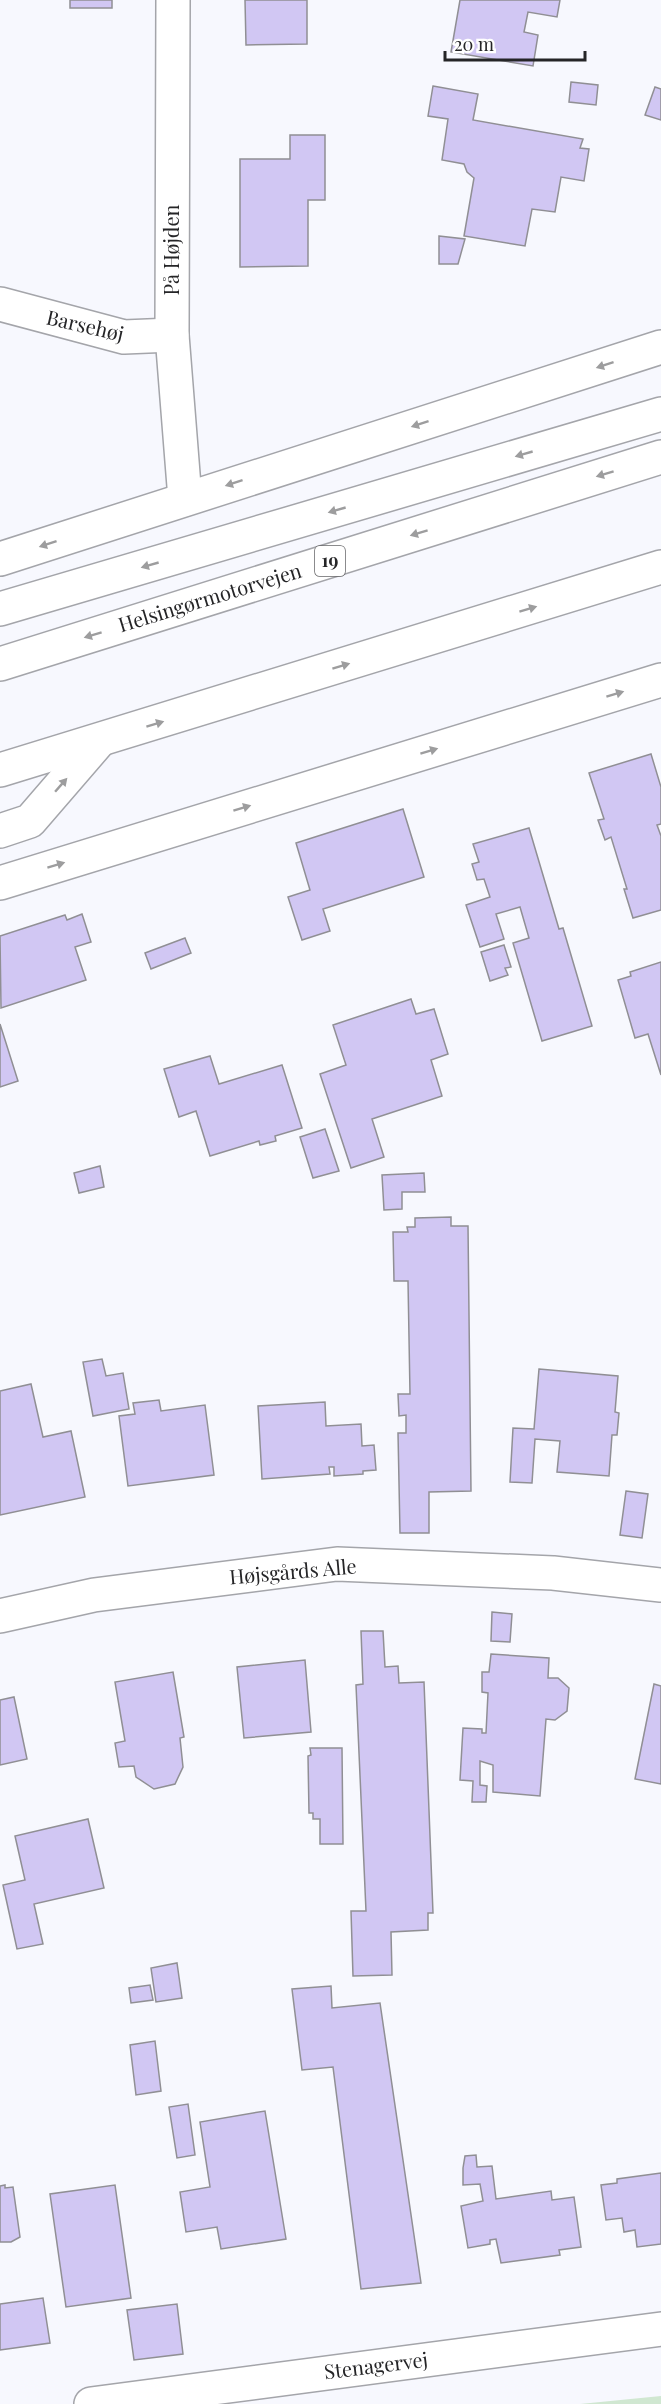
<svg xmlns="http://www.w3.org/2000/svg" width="661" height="2404" viewBox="0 0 661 2404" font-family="'Playfair Display',serif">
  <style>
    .green { fill: #d0e7d1 }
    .building { fill: #d1c7f3; stroke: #908f94; stroke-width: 1.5 }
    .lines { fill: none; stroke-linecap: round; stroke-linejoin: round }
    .minor-casing { stroke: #a4a5aa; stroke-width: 36 }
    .highway-casing { stroke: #a4a5aa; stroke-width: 36 }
    .minor { stroke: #fff; stroke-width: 33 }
    .highway { stroke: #fff; stroke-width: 33 }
    .oneway { fill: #9d9d9e }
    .labels { text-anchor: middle; stroke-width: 4.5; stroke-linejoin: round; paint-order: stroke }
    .shield { fill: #fff; stroke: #666668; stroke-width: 1.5 }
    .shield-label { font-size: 18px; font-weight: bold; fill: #252527 }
    .street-label { font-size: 20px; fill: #252527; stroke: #fff }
  </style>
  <rect width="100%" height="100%" fill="#f7f8fe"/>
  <polygon class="green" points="661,2396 661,2404 580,2404"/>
  <g class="building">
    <rect x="70" y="0" width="42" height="8"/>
    <polygon points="245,0 307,0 307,44 246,45"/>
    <polygon points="460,0 560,0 557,17 528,12 524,32 538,35 533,66 451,52"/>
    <polygon points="571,82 598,85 596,105 569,102"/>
    <polygon points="433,86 478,94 473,120 583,139 580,148 589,149 584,181 561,177 555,212 532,209 525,246 464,236 474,178 467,172 464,164 442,160 448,119 428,116"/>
    <polygon points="655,87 661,89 661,120 645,115"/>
    <polygon points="290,135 325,135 325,200 308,200 308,266 240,267 240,159 290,159"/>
    <polygon points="439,236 465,239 458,264 439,264"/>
    <polygon points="651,754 661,787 661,824 657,825 661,836 661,910 633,918 624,889 627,889 611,837 605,840 598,820 604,819 589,773"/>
    <polygon points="403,809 424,877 323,909 330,931 302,940 288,897 310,890 296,843"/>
    <polygon points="529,828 559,929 563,928 592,1026 542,1041 513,943 529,938 520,907 496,914 504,939 480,947 466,905 490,897 484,879 477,880 472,864 479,862 473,844"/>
    <polygon points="82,914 91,942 75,947 86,980 1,1008 0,936 65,915 67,920"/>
    <polygon points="185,938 191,953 151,969 145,953"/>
    <polygon points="504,945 511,967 505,968 508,975 490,981 481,952"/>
    <polygon points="661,962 661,1075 648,1034 635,1038 618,980 631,976 630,972"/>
    <polygon points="411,999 416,1014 434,1009 448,1054 431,1060 442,1096 372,1119 384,1157 351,1168 320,1074 346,1065 333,1025"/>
    <polygon points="0,1024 18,1081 0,1087"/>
    <polygon points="210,1056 219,1084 282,1065 302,1128 275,1136 276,1141 260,1145 259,1141 210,1156 196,1111 179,1117 164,1069"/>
    <polygon points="325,1129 339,1171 313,1178 300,1137"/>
    <polygon points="100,1166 104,1187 79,1193 74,1173"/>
    <polygon points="424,1173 425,1192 402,1192 402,1209 384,1210 382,1175"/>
    <polygon points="451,1217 451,1226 468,1226 471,1491 429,1492 429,1533 400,1533 398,1433 406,1433 406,1415 399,1416 398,1394 410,1394 408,1281 394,1281 393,1232 408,1232 407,1227 415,1227 415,1218"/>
    <polygon points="102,1359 106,1376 123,1373 129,1409 93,1416 83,1362"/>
    <polygon points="539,1369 618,1376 615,1412 619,1413 617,1435 612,1435 609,1476 557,1472 560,1441 535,1439 532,1483 510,1482 513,1428 534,1429"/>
    <polygon points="31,1384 43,1437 71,1431 85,1497 0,1515 0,1391"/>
    <polygon points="159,1400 161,1411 205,1405 214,1475 128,1486 119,1416 135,1414 133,1403"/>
    <polygon points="325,1402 326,1426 361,1424 362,1446 374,1445 376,1470 363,1471 363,1474 334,1476 334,1467 329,1467 330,1474 262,1479 258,1406"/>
    <polygon points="626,1491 648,1494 642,1538 620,1535"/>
    <polygon points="492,1612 512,1614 510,1642 491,1641"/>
    <polygon points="361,1631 383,1631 385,1667 398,1666 399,1683 424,1682 433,1913 428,1913 428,1930 391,1932 392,1975 353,1976 351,1911 366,1911 356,1685 363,1684"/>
    <polygon points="491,1654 549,1658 548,1678 558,1678 569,1688 567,1711 555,1720 546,1719 540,1796 493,1792 493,1765 480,1761 480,1785 487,1786 486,1802 472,1802 473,1781 460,1780 463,1728 482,1729 482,1733 486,1733 488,1693 482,1692 482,1672 489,1672"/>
    <polygon points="305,1660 311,1732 244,1738 237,1667"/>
    <polygon points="173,1672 184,1737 180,1738 183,1767 175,1784 154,1789 136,1777 134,1766 119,1767 115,1743 125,1741 115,1682"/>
    <polygon points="654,1684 661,1686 661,1784 635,1779"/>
    <polygon points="14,1697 27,1759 0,1765 0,1700"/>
    <polygon points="310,1748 342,1748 343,1844 320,1844 320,1819 313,1819 313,1813 309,1813 308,1756 311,1755"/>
    <polygon points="88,1819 104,1888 34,1904 43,1944 17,1949 3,1885 25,1880 15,1836"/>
    <polygon points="177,1963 182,1998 156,2002 151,1968"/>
    <polygon points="150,1985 153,2000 131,2003 129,1988"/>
    <polygon points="331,1986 332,2008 380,2003 421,2283 361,2289 333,2067 302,2070 292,1989"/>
    <polygon points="155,2041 161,2091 136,2095 130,2045"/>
    <polygon points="188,2104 195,2155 177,2158 169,2107"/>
    <polygon points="265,2111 286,2239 221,2249 217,2227 186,2232 180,2192 210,2187 200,2122"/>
    <polygon points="476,2155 477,2167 492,2166 496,2199 551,2191 552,2200 574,2197 581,2247 559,2250 560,2255 501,2263 496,2239 490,2240 490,2244 468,2248 461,2206 483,2201 480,2184 463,2185 463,2168 465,2156"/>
    <polygon points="661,2173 661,2244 637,2247 635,2230 624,2232 622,2218 606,2220 601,2185 617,2183 617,2179"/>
    <polygon points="5,2185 5,2188 13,2187 20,2237 11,2242 0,2242 0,2186"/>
    <polygon points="115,2185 131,2298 66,2307 50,2194"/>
    <polygon points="43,2298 50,2343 0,2350 0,2304"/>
    <polygon points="177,2304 183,2354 134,2360 127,2310"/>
  </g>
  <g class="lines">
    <g class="minor-casing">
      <g id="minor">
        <polyline points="173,0 172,335 185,499"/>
        <polyline points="0,304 124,337 172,335"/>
        <polyline points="0,559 661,347"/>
        <polyline points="0,883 661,680"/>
        <polyline points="0,1616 94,1595 337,1564 553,1573 661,1585"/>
        <polyline points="91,2404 661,2329"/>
      </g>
    </g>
    <g class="highway-casing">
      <g id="highway">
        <polyline points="0,609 661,414"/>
        <polyline points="0,664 661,457"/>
        <polyline points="0,770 661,567"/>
        <polyline points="0,831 30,821 99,741"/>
      </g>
    </g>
    <use href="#minor" class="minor"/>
    <use href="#highway" class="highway"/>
  </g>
  <defs><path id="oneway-solid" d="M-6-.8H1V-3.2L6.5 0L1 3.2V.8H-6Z" transform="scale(1.5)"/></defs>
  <g class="oneway">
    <use href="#oneway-solid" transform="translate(605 365) rotate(162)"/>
    <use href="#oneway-solid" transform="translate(420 424) rotate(162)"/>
    <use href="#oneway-solid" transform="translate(524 454) rotate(164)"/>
    <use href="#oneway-solid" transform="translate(605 474) rotate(163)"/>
    <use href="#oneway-solid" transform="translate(234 483) rotate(162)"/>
    <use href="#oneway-solid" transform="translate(337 510) rotate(164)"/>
    <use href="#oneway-solid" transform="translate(419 533) rotate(163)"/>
    <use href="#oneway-solid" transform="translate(48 544) rotate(162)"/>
    <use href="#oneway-solid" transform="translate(150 565) rotate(164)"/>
    <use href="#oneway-solid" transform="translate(528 609) rotate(-17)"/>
    <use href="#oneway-solid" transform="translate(93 635) rotate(163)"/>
    <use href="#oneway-solid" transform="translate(341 666) rotate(-17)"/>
    <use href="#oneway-solid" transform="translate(615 694) rotate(-17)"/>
    <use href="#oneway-solid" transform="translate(155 724) rotate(-17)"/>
    <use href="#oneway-solid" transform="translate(429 751) rotate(-17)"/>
    <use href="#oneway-solid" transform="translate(61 785) rotate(-49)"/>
    <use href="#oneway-solid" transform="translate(242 808) rotate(-17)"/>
    <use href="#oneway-solid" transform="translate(56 865) rotate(-17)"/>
  </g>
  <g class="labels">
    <rect class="shield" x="315" y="546" width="30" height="30" rx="4.5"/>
    <g class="shield-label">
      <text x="330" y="567">19</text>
    </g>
    <g class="street-label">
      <text transform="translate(172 250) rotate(-90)" y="7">På Højden</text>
      <text transform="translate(85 326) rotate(13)" y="7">Barsehøj</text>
      <text transform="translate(210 598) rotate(-17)" y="7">Helsingørmotorvejen</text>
      <text transform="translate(293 1572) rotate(-5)" y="7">Højsgårds Alle</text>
      <text transform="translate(376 2366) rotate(-7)" y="7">Stenagervej</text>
    </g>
  </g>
  <path d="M445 51v9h140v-9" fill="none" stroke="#252527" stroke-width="3"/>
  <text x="454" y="51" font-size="18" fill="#252527" stroke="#ffffff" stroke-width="4.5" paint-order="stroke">20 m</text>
</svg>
